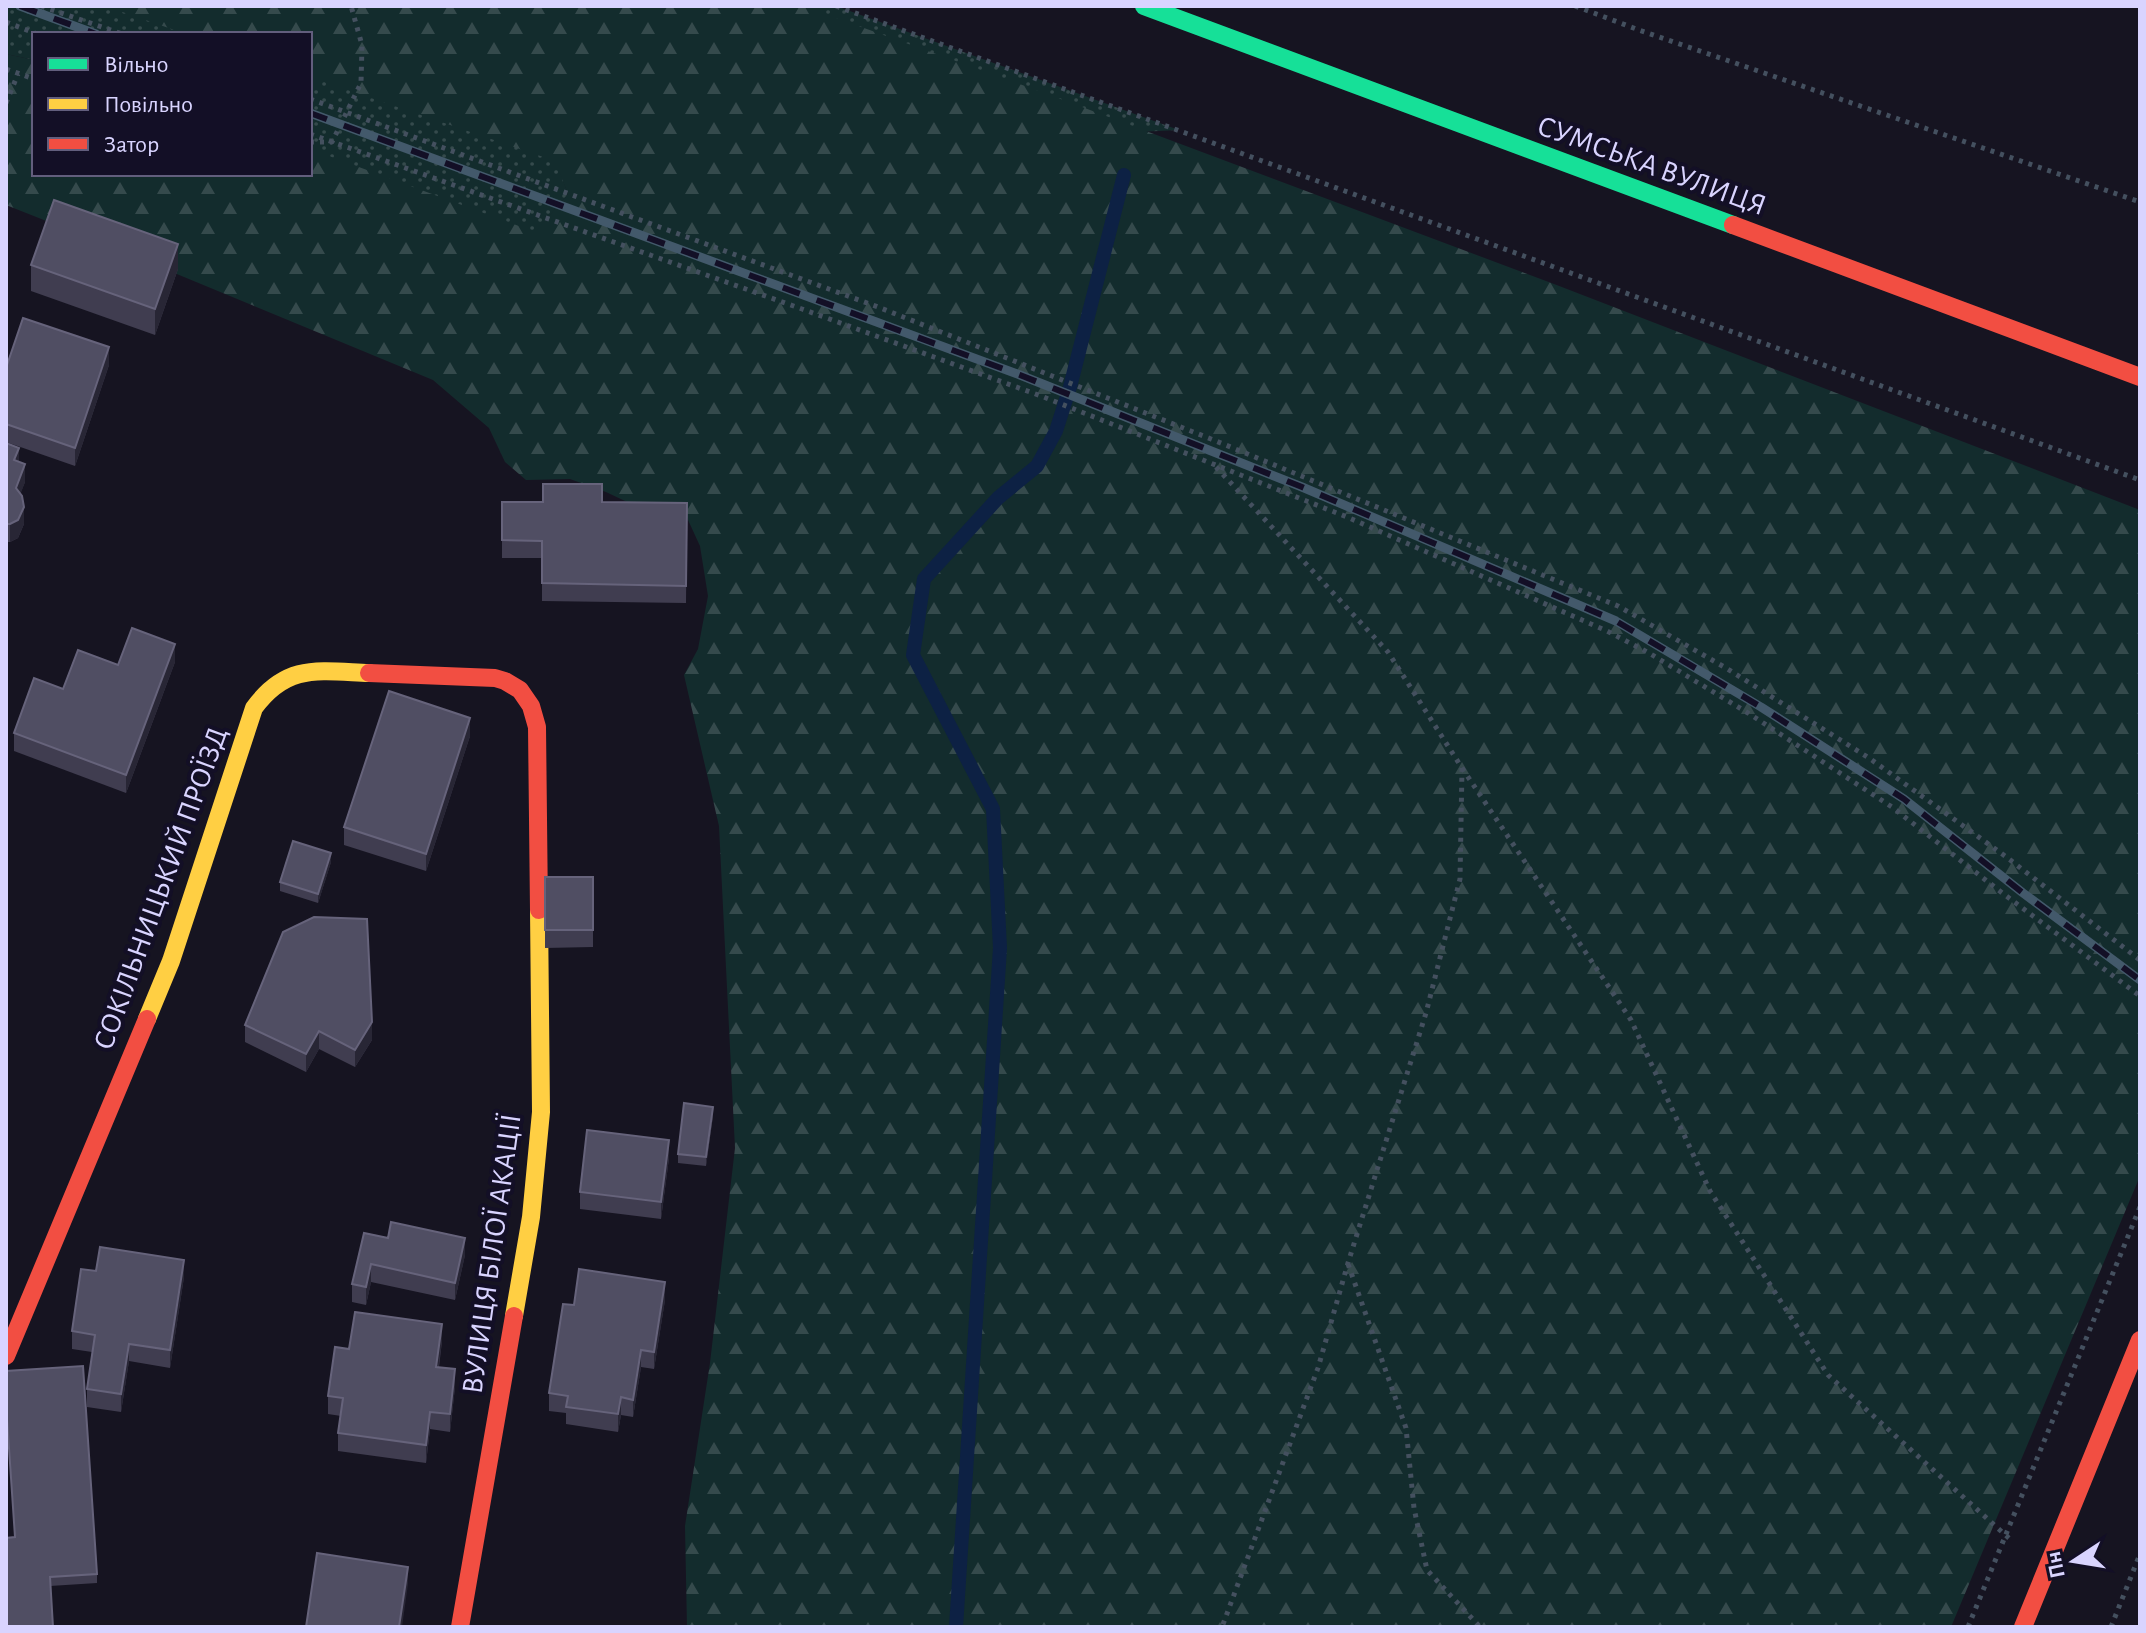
<svg xmlns="http://www.w3.org/2000/svg" width="2146" height="1633" viewBox="0 0 2146 1633" font-family="'Alegreya Sans',sans-serif">
  <style>
    .grass { fill: url(#grass-dots) }
    .forest { fill: url(#forest-firs) }
    .lines { fill: none; stroke-linecap: round; stroke-linejoin: round }
    .stream { stroke: #0d2144; stroke-width: 14 }
    .path { stroke: #44505f; stroke-width: 5; stroke-dasharray: 4 6; stroke-linecap: butt }
    .fast { stroke: #16e098; stroke-width: 18 }
    .slow { stroke: #ffcf43; stroke-width: 18 }
    .jam { stroke: #f24e42; stroke-width: 18 }
    .rail-casing { stroke: #43596b; stroke-width: 9 }
    .rail { stroke: #130f26; stroke-width: 6; stroke-dasharray: 18; stroke-linecap: butt }
    .wall { fill: #403d50 }
    .shaded-wall { fill: #282635 }
    .building { fill: #504e63; stroke: #66637b; stroke-width: 2 }
    .labels { text-anchor: middle; stroke-width: 8; stroke-linejoin: round; paint-order: stroke }
    .street-label { font-size: 30px; fill: #d9d4ff; stroke: #130f26 }
  </style>
  <defs>
    <pattern id="grass-dots" width="8" height="8" patternUnits="userSpaceOnUse" patternTransform="scale(2)"><rect width="8" height="8" fill="#132c2d"/><path d="M2 2h.1M6 6h.1" fill="none" stroke="#354a4c" stroke-width="1.8" stroke-linecap="round"/></pattern>
    <pattern id="forest-firs" width="22" height="20" patternUnits="userSpaceOnUse" patternTransform="scale(2)"><rect width="22" height="20" fill="#132c2d"/><path d="M5 1l3.5 6h-7zM16 11l3.5 6h-7z" fill="#354a4c"/></pattern>
  </defs>
  <rect width="100%" height="100%" fill="#161421"/>
  <polygon class="grass" points="6,6 836,6 1179,130 556,161 568,194 535,233 310,151 310,34 34,34 34,60 6,54"/>
  <polygon class="forest" points="105,6 803,6 1050,95 1554,284 2140,510 2140,1176 1951,1627 687,1627 685,1526 710,1363 735,1148 719,826 684,675 698,649 708,596 700,546 683,509 640,508 606,492 570,479 526,480 505,462 489,428 433,380 97,241 6,205 6,54 34,60 34,174 310,174 310,149 535,232 568,194 555,161 310,77 310,34 186,34"/>
  <g class="lines">
    <polyline class="stream" points="956,1627 1000,948 993,809 913,655 924,579 998,498 1037,466 1056,431 1070,387 1124,175"/>
    <g class="path">
      <polyline points="41,6 122,34"/>
      <polyline points="836,6 2140,480"/>
      <polyline points="1575,6 1639,30 2140,202"/>
      <polyline points="6,22 37,34"/>
      <polyline points="6,69 34,79"/>
      <polyline points="310,99 878,307 1211,439 1618,606 1726,668 1869,758 2005,856 2140,960"/>
      <polyline points="6,103 18,74"/>
      <polyline points="310,134 802,309 1041,396 1347,517 1607,631 1649,653 1748,713 1892,807 2001,892 2140,996"/>
      <polyline points="310,142 332,142 361,83 362,45 351,6"/>
      <polyline points="1216,467 1388,652 1462,768 1460,879 1426,1013 1348,1263 1318,1368 1222,1627"/>
      <polyline points="1462,768 1631,1020 1710,1191 1828,1375 2012,1541"/>
      <polyline points="1348,1264 1406,1428 1414,1508 1427,1570 1480,1627"/>
      <polyline points="1968,1627 2140,1207"/>
      <polyline points="2111,1627 2140,1554"/>
    </g>
    <polyline class="fast" points="1144,6 1733,225"/>
    <g class="slow">
      <path d="M147,1019L171,961L254,708C287,663 319,671 369,673"/>
      <polyline points="514,1316 531,1217 541,1112 539,910"/>
    </g>
    <g class="jam">
      <polyline points="1733,225 2140,377"/>
      <polyline points="369,673 495,678 505,681 520,690 531,706 537,727 539,910"/>
      <polyline points="6,1356 147,1019"/>
      <polyline points="460,1627 514,1316"/>
      <polyline points="2023,1627 2140,1340"/>
    </g>
    <g class="rail-casing">
      <g id="rail">
        <polyline points="20,6 96,34"/>
        <polyline points="310,113 1020,375 1302,487 1616,621 1761,707 1904,799 2023,893 2140,980"/>
      </g>
    </g>
    <use href="#rail" class="rail"/>
  </g>
  <g class="wall">
    <polygon points="31,265 178,269 155,335 31,291"/>
    <polygon points="109,365 75,466 6,442 6,368"/>
    <polygon points="6,443 19,462 25,482 20,494 24,524 18,538 10,542 6,542"/>
    <polygon points="502,502 687,503 686,603 542,601 542,558 502,558"/>
    <polygon points="175,662 126,793 14,751 14,733 63,689 118,665"/>
    <polygon points="470,736 426,871 344,845 344,827"/>
    <polygon points="331,862 318,903 280,891 280,882"/>
    <polygon points="545,877 593,877 593,947 545,948"/>
    <polygon points="283,932 372,1040 355,1067 319,1049 306,1072 245,1042 245,1025"/>
    <polygon points="713,1116 706,1166 678,1163 678,1154"/>
    <polygon points="669,1158 661,1219 580,1209 580,1192"/>
    <polygon points="364,1233 465,1255 455,1300 371,1282 366,1305 352,1302 352,1284"/>
    <polygon points="96,1271 184,1277 170,1368 129,1361 121,1412 87,1407 87,1389 92,1352 72,1349 72,1331"/>
    <polygon points="665,1300 654,1369 641,1367 633,1417 621,1415 618,1432 566,1424 566,1413 549,1411 549,1393 574,1305"/>
    <polygon points="442,1341 439,1367 455,1387 450,1432 430,1429 426,1463 338,1451 338,1433 341,1416 328,1414 328,1396 349,1349"/>
    <polygon points="6,1538 97,1574 97,1583 50,1586"/>
  </g>
  <g class="shaded-wall">
    <polygon points="178,244 178,269 155,335 155,309"/>
    <polygon points="109,347 109,365 75,466 75,448"/>
    <polygon points="19,448 19,465 14,460"/>
    <polygon points="25,464 25,482 16,506 16,488"/>
    <polygon points="24,507 24,524 18,538 10,542 10,524"/>
    <polygon points="175,644 175,662 126,793 126,775"/>
    <polygon points="470,718 470,736 426,871 426,854"/>
    <polygon points="331,853 331,862 318,903 318,894"/>
    <polygon points="372,1022 372,1040 355,1067 355,1050"/>
    <polygon points="319,1031 319,1049 306,1072 306,1054"/>
    <polygon points="713,1107 713,1116 706,1166 706,1157"/>
    <polygon points="669,1140 669,1158 661,1219 661,1202"/>
    <polygon points="465,1238 465,1255 455,1300 455,1283"/>
    <polygon points="184,1260 184,1277 170,1368 170,1350"/>
    <polygon points="371,1264 371,1282 366,1305 366,1287"/>
    <polygon points="665,1282 665,1300 654,1369 654,1352"/>
    <polygon points="442,1324 442,1341 436,1384 436,1367"/>
    <polygon points="129,1344 129,1361 121,1412 121,1394"/>
    <polygon points="641,1350 641,1367 633,1417 633,1400"/>
    <polygon points="455,1369 455,1387 450,1432 450,1414"/>
    <polygon points="621,1397 621,1415 618,1432 618,1414"/>
    <polygon points="430,1412 430,1429 426,1463 426,1445"/>
    <polygon points="408,1567 408,1584 402,1627 399,1627"/>
  </g>
  <g class="building">
    <polygon points="54,200 178,244 155,309 31,265"/>
    <polygon points="23,318 109,347 75,448 6,424 6,368"/>
    <polygon points="6,443 19,448 14,460 25,464 16,488 22,496 24,507 18,520 10,524 6,524"/>
    <polygon points="543,484 602,484 602,502 687,503 686,586 542,583 542,541 502,540 502,502 543,502"/>
    <polygon points="132,628 175,644 126,775 14,733 34,678 63,689 78,650 118,665"/>
    <polygon points="389,691 470,718 426,854 344,827"/>
    <polygon points="293,841 331,853 318,894 280,882"/>
    <rect x="545" y="877" width="48" height="53"/>
    <polygon points="314,917 367,919 372,1022 355,1050 319,1031 306,1054 245,1025 283,932"/>
    <polygon points="684,1103 713,1107 706,1157 678,1154"/>
    <polygon points="587,1130 669,1140 661,1202 580,1192"/>
    <polygon points="391,1222 465,1238 455,1283 371,1264 366,1287 352,1284 364,1233 388,1238"/>
    <polygon points="100,1247 184,1260 170,1350 129,1344 121,1394 87,1389 95,1335 72,1331 81,1269 96,1271"/>
    <polygon points="579,1269 665,1282 654,1352 641,1350 633,1400 621,1397 618,1414 566,1407 568,1396 549,1393 563,1304 574,1305"/>
    <polygon points="355,1312 442,1324 436,1367 455,1369 450,1414 430,1412 426,1445 338,1433 343,1398 328,1396 335,1347 349,1349"/>
    <polygon points="83,1366 97,1574 50,1577 53,1627 6,1627 6,1538 15,1537 6,1404 6,1371"/>
    <polygon points="317,1553 408,1567 399,1627 306,1627"/>
  </g>
  <g class="labels">
    <g class="street-label">
      <text transform="translate(1652 165) rotate(20)" y="10">СУМСЬКА ВУЛИЦЯ</text>
      <text transform="translate(160 888) rotate(-70)" y="10">СОКІЛЬНИЦЬКИЙ ПРОЇЗД</text>
      <text transform="translate(491 1254) rotate(-82)" y="10">ВУЛИЦЯ БІЛОЇ АКАЦІЇ</text>
    </g>
  </g>
  <rect width="2146" height="1633" fill="none" stroke="#d9d4ff" stroke-width="16"/>
  <rect x="32" y="32" width="280" height="144" fill="#130f26" stroke="#625e7d" stroke-width="2"/>
  <rect x="48" y="58" width="40" height="12" fill="#16e098" stroke="#625e7d" stroke-width="2"/>
  <text x="104" y="72" font-size="24" fill="#d9d4ff">Вільно</text>
  <rect x="48" y="98" width="40" height="12" fill="#ffcf43" stroke="#625e7d" stroke-width="2"/>
  <text x="104" y="112" font-size="24" fill="#d9d4ff">Повільно</text>
  <rect x="48" y="138" width="40" height="12" fill="#f24e42" stroke="#625e7d" stroke-width="2"/>
  <text x="104" y="152" font-size="24" fill="#d9d4ff">Затор</text>
  <g transform="translate(2074 1561) rotate(258)" stroke="#130f26" stroke-width="6" paint-order="stroke">
  <path d="M0-6L14 30L0 20L-14 30Z" fill="#d9d4ff"/>
  <text y="-12" font-size="22" font-weight="bold" text-anchor="middle" fill="#d9d4ff">Пн</text>
  </g>
</svg>
